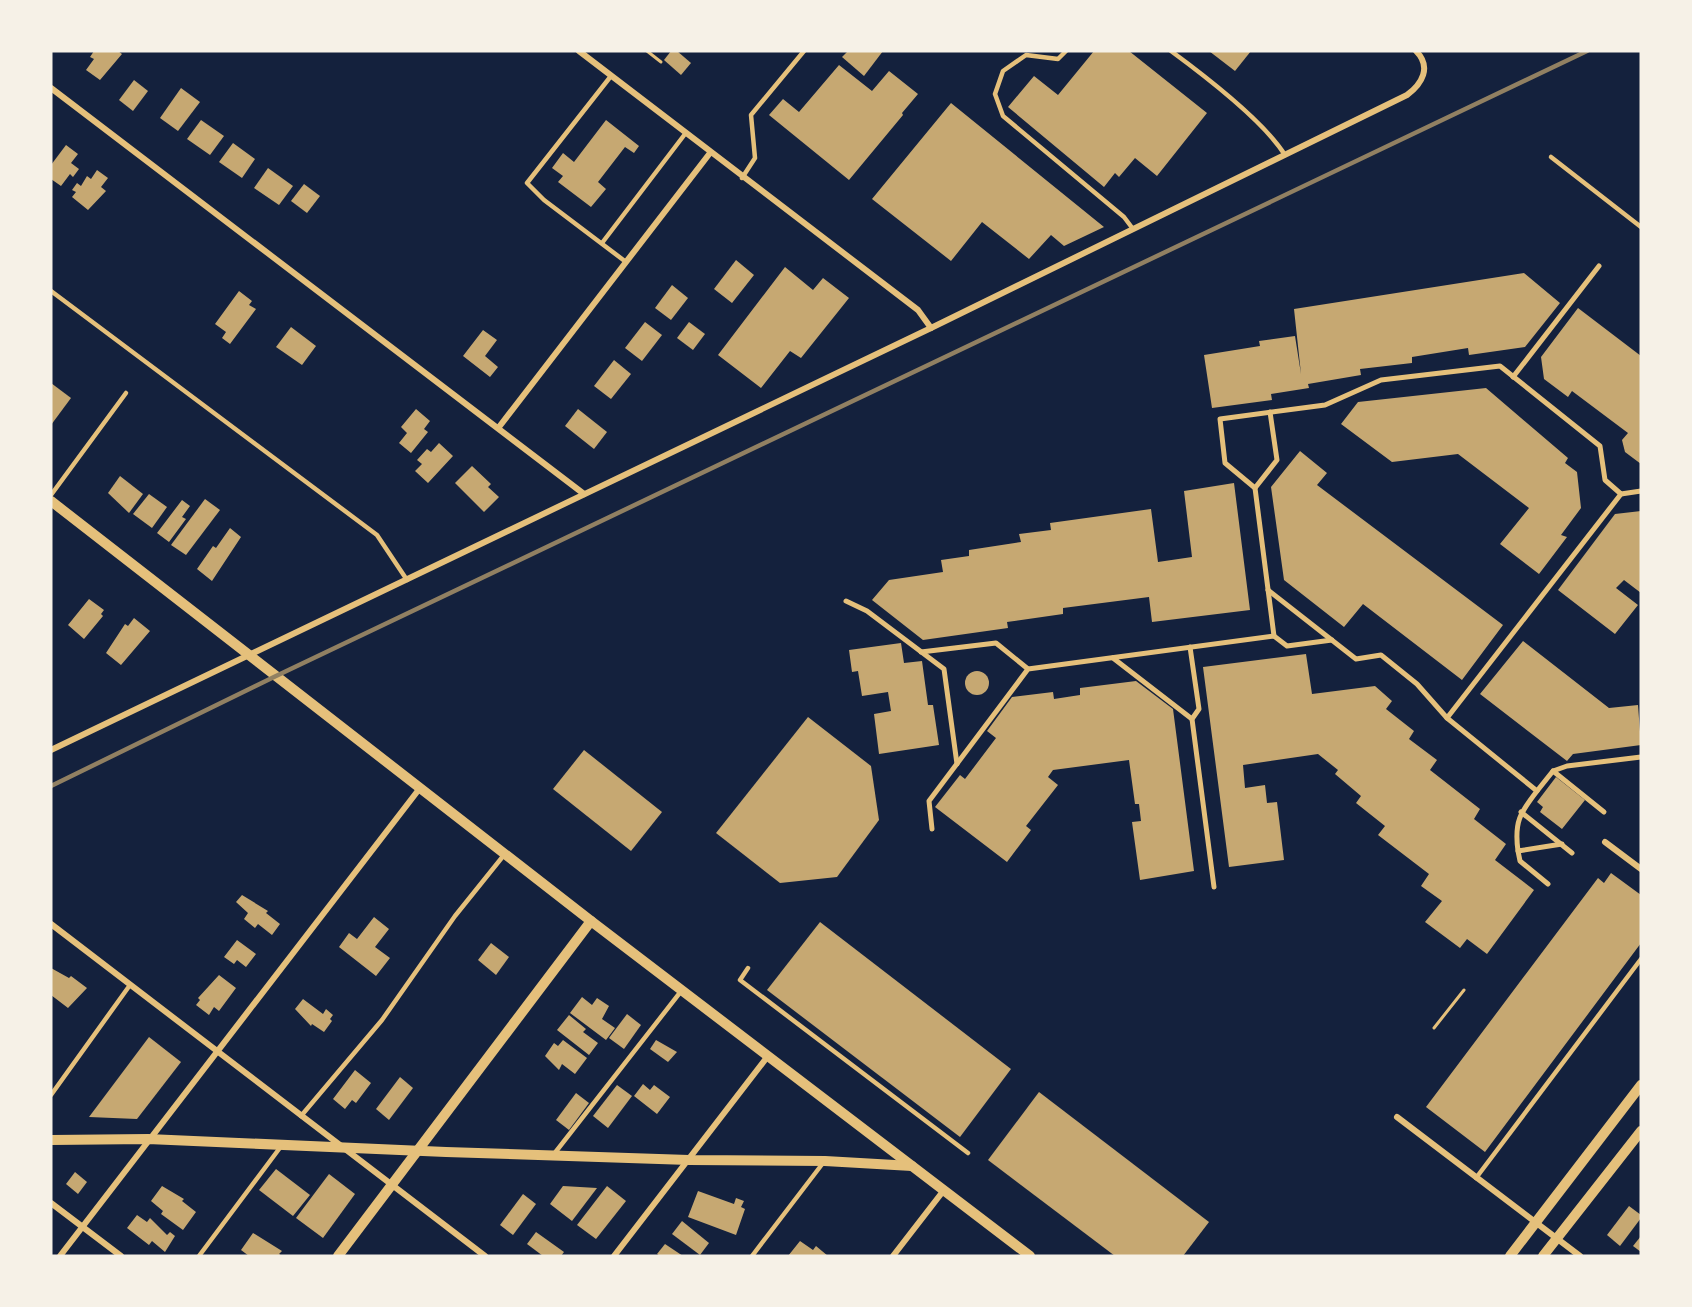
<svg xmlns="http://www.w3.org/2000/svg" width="1692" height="1307" viewBox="0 0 1692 1307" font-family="Bitter,serif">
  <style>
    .building { fill: #c6a872 }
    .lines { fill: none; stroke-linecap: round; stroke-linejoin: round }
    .path { stroke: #e5c07b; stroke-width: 3 }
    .service { stroke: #e5c07b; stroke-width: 4.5 }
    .pedestrian { stroke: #e5c07b; stroke-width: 5 }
    .minor { stroke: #e5c07b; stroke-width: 6 }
    .tertiary { stroke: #e5c07b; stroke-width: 10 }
    .rail { stroke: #918062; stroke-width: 4.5 }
  </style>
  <rect width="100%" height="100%" fill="#14213d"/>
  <g class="building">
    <polygon points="94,51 118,51 122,54 100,80 86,70 94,59 90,57"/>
    <polygon points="671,51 677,51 691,63 681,75 664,60"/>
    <polygon points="848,51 883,51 864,76 842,57"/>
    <polygon points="1094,51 1129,51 1207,113 1157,176 1135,158 1119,177 1115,173 1104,187 1008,107 1034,76 1058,95"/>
    <polygon points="1209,51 1251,51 1235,71"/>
    <polygon points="839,65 872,91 889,71 918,94 902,113 903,115 849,180 769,115 783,99 799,112"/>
    <polygon points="134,80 148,91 133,111 119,100"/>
    <polygon points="181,88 200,102 178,131 160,118"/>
    <polygon points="951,103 1104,227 1064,246 1051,235 1029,259 982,222 951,261 872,199"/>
    <polygon points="201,120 224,136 210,155 187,139"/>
    <polygon points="606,120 639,146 634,153 625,147 598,182 606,189 591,207 558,182 563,176 552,168 563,153 574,162"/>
    <polygon points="233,143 255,159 242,178 219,162"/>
    <polygon points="66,145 78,154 71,163 79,169 73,177 70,174 61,186 51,179 51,165"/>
    <polygon points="268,168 293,186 279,205 254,188"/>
    <polygon points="97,170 108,178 101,187 106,191 88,210 72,197 76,192 72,190 77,183 81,186 87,176 91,179"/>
    <polygon points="304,184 320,196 307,213 291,201"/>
    <polygon points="736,260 754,275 732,303 714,289"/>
    <polygon points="785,267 813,290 823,278 849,298 801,358 790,351 761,388 718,355"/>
    <polygon points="1524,273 1560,303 1525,347 1469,355 1468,348 1412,357 1412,363 1360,369 1361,375 1308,384 1309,388 1271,394 1272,400 1212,408 1204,355 1260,346 1259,341 1295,336 1301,374 1294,309"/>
    <polygon points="672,285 688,298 671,320 655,308"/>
    <polygon points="239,291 252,301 249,305 256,309 230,344 222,338 226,332 215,324"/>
    <polygon points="1578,308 1641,356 1641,464 1625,452 1622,440 1628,433 1572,391 1568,397 1544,379 1541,357"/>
    <polygon points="645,322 662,335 642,361 625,348"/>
    <polygon points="689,322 705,334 693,350 677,338"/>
    <polygon points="291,327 316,346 302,365 276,347"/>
    <polygon points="483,330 497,340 485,356 498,367 490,377 463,356"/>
    <polygon points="614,360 631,374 611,399 594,386"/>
    <polygon points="51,383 71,398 51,425"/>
    <polygon points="1486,388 1568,458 1565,463 1577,472 1581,508 1561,535 1567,537 1539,574 1500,544 1529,508 1458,454 1392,462 1341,424 1358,402"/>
    <polygon points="416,409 430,421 424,429 428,432 411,453 399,443 407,433 401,427"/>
    <polygon points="578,409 607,432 594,449 565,426"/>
    <polygon points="439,443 453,456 428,483 415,471 422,464 417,460 427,449 431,452"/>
    <polygon points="1300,451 1327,473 1317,485 1503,625 1462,680 1363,604 1344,627 1284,580 1271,487"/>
    <polygon points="472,466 491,484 488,487 499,497 484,512 455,483"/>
    <polygon points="120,476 143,494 129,513 108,493"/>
    <polygon points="1234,483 1250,610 1152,622 1149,597 1063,608 1063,614 1007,622 1008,628 923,640 872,600 889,580 943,572 941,560 969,556 969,550 1021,542 1019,534 1051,530 1050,523 1151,509 1158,562 1192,557 1184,491"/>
    <polygon points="149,494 167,507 152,528 133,514"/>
    <polygon points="205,499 220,510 186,555 171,545"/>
    <polygon points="182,500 190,506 182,517 186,519 169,542 157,533"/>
    <polygon points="1641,511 1641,593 1624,580 1616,588 1638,605 1615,634 1558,590 1615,514"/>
    <polygon points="230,528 241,537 212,581 197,569 213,546 216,548"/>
    <polygon points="89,599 104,610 101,614 103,616 84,639 68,625"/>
    <polygon points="134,618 150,631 121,665 106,653 125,624 128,626"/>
    <polygon points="1523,641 1609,708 1638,705 1641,745 1573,754 1567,761 1480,694"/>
    <polygon points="901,643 904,663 922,661 928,705 933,705 939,745 879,754 874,714 891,711 888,692 862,696 858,671 852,672 849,650"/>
    <polygon points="1306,654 1312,694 1375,686 1392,701 1386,709 1414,731 1409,739 1437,760 1430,770 1480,809 1474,819 1506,844 1495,860 1534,890 1487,954 1467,939 1460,948 1425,922 1442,901 1421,886 1429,874 1378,835 1385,826 1356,803 1361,796 1335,774 1338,770 1318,754 1243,765 1245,788 1265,785 1267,803 1277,802 1284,860 1229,867 1203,667"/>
    <circle cx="977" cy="683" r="12"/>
    <polygon points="1136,681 1173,709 1194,871 1140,880 1132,822 1141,821 1139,804 1135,804 1129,760 1053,770 1048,777 1058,785 1026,826 1031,830 1007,862 935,807 960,775 965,779 996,738 987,731 1012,697 1053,692 1054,699 1080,695 1080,688"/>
    <polygon points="808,717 871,766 879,820 837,877 780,883 716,833"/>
    <polygon points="584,750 662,812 631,851 553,789"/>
    <polygon points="1556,777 1585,800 1562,829 1540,812 1543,807 1537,802"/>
    <polygon points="1611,873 1641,895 1641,943 1485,1152 1426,1107 1598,878 1604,883"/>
    <polygon points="242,895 268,911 266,913 280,924 272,935 258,924 255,928 244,919 248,913 236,902"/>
    <polygon points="374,917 389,929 375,947 390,958 376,976 339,947 349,933 357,939"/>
    <polygon points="820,922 1011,1069 960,1137 767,990"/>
    <polygon points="237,940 256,954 246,967 237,960 234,964 224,957"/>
    <polygon points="491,943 509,957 496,975 478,960"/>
    <polygon points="51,968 69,978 71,976 87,988 68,1008 51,995"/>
    <polygon points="219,975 236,988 219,1011 214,1007 209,1015 196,1005 200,1000 198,998"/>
    <polygon points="582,997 592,1005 597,998 609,1006 602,1019 615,1028 606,1040 570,1013"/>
    <polygon points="303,999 323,1014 326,1009 333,1015 330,1019 332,1021 324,1032 312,1024 311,1026 295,1009"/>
    <polygon points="627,1014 641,1025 624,1049 609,1038"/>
    <polygon points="569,1015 586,1029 583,1032 598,1043 589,1055 557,1030"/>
    <polygon points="149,1037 181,1062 137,1119 89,1117"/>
    <polygon points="563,1040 587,1058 575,1074 562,1064 559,1070 545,1056 554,1043 558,1046"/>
    <polygon points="656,1040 677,1052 668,1062 650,1049"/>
    <polygon points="355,1070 371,1083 356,1103 352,1100 345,1109 333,1099"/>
    <polygon points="400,1077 413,1088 389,1120 376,1109"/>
    <polygon points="643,1084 650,1090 654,1085 670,1097 657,1114 634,1096"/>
    <polygon points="617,1085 632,1096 608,1128 593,1116"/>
    <polygon points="1039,1092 1209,1222 1183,1256 1115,1256 988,1160"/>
    <polygon points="576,1093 589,1103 569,1130 556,1120"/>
    <polygon points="276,1169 310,1195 293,1216 259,1190"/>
    <polygon points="75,1172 87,1182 78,1194 66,1184"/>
    <polygon points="329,1174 355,1194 323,1238 296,1218"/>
    <polygon points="162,1186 184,1199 182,1201 196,1212 183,1230 161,1214 163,1211 151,1201"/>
    <polygon points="563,1186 597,1188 572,1221 550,1204"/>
    <polygon points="607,1186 626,1201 596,1239 577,1225"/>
    <polygon points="698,1191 734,1204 736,1198 744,1201 741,1207 745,1209 736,1235 688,1217"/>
    <polygon points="523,1194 536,1204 513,1235 500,1225"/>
    <polygon points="1629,1206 1641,1215 1641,1218 1620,1246 1607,1235"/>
    <polygon points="137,1215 147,1222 150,1218 167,1235 170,1232 175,1236 165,1252 152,1241 149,1245 127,1228"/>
    <polygon points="682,1221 709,1243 700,1255 672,1234"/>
    <polygon points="536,1232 564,1252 561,1256 543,1256 527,1244"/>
    <polygon points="253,1233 282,1251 279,1254 282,1256 249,1256 241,1250"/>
    <polygon points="1641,1236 1641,1252 1633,1246"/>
    <polygon points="800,1241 813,1250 816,1246 828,1256 788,1256"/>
    <polygon points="665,1244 683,1256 660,1256 657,1254"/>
  </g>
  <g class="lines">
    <g class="path">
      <polyline points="647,51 661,62"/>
      <polyline points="1434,1028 1464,990"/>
    </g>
    <g class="service">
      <polyline points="1066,51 1058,59 1026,55 1003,71 995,94 1003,116 1124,217 1133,229"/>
      <path d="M1171,51C1205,76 1263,120 1285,155"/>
      <polyline points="611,76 527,183 544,200 626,262"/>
      <polyline points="1551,157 1641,227"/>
      <polyline points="742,178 755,158 751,115 804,51"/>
      <polyline points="602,243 685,134"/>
      <polyline points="51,291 377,535 407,580"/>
      <polyline points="51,495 126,393"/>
      <polyline points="748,968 740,980 968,1153"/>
      <polyline points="51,1095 130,985"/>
      <polyline points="301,1116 382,1020 455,916 504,855"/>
      <polyline points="554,1154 682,990"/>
      <polyline points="1476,1178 1641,959"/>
      <polyline points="199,1256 282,1145"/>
      <polyline points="752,1256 823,1163"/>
    </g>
    <g class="pedestrian">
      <polyline points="1513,377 1599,266"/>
      <polyline points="1270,412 1277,460 1255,488 1274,636"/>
      <polyline points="1255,488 1225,463 1220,419 1325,405 1381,380 1500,366 1600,446 1605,480 1621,494 1641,491"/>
      <path d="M1268,590L1356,659L1381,655L1417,684L1447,718L1537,791C1520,813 1514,822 1518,851L1562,844"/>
      <polyline points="846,601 867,611 944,669 957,764"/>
      <polyline points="1190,647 1199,709 1192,719 1214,887"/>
      <polyline points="921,652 996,643 1028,669"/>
      <polyline points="1113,658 1192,719"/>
      <polyline points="1447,718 1621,494"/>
      <polyline points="1553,771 1604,812"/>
      <polyline points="1537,791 1553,771 1567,766 1641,757"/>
      <polyline points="1521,812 1572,853"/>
      <polyline points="932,829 929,801 1028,669 1274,636 1287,646 1332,640"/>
      <polyline points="1518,851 1520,861 1548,884"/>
    </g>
    <g class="minor">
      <polyline points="579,51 918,310 931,328"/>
      <polyline points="51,88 584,494"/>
      <polyline points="499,427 710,153"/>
      <path d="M51,750L931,328L1407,95C1422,84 1432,67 1416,51"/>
      <polyline points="1605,842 1641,869"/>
      <polyline points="51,924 485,1256"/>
      <polyline points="1397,1117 1580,1256"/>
      <polyline points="51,1203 121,1256"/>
      <polyline points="60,1256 420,788"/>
      <polyline points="614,1256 768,1056"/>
      <polyline points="893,1256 944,1190"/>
    </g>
    <g class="tertiary">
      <polyline points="51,501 591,921 1030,1256"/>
      <polyline points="51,1140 148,1139 446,1152 689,1160 825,1161 912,1166"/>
      <polyline points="338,1256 591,921"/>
      <polyline points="1510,1256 1641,1085"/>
      <polyline points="1543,1256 1641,1131"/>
    </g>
    <polyline class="rail" points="51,786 276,676 1587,51"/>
  </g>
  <rect width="1692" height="1307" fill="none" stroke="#f6f1e7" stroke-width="105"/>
</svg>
